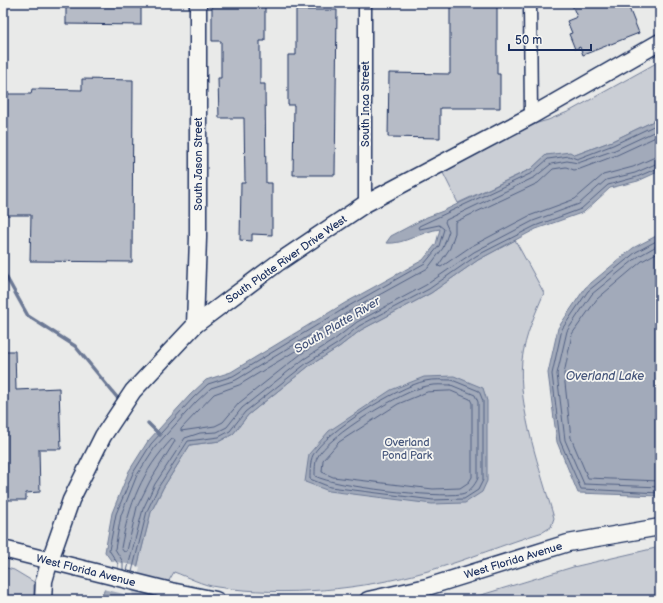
<svg xmlns="http://www.w3.org/2000/svg" width="663" height="603" viewBox="0 0 663 603" font-family="'Balsamiq Sans',sans-serif">
  <style>
    .green { fill: #caced5; stroke: #727e9a }
    .water { fill: #a2aaba; stroke: #6c7995 }
    .pier { fill: #e9eae9 }
    .lines { fill: none; stroke-linecap: round; stroke-linejoin: round }
    .shore { stroke: #516083; stroke-width: 1 }
    .stream { stroke: #6c7995; stroke-width: 3.5 }
    .building { fill: #b6bbc6; stroke: #1b2f5e }
    .street-casing { stroke: #1b2f5e; stroke-width: 15 }
    .secondary-casing { stroke: #1b2f5e; stroke-width: 19 }
    .street { stroke: #f6f6f2; stroke-width: 12 }
    .secondary { stroke: #f6f6f2; stroke-width: 16 }
    .labels { text-anchor: middle; stroke-width: 3.5; stroke-linejoin: round; paint-order: stroke }
    .street-label { font-size: 11px; fill: #1b2f5e; stroke: #f6f6f2 }
    .park-label { font-size: 11px; fill: #47577c; stroke: #f6f6f2 }
    .water-label { font-size: 12px; font-style: italic; fill: #44547a; stroke: #f6f6f2 }
  </style>
  <rect width="100%" height="100%" fill="#e9eae9"/>
  <filter id="ink" filterUnits="userSpaceOnUse"><feTurbulence type="fractalNoise" baseFrequency=".025" numOctaves="2"/><feDisplacementMap in="SourceGraphic" scale="8" xChannelSelector="R" yChannelSelector="G"/><feConvolveMatrix kernelMatrix="1 2 1 2 8 2 1 2 1" color-interpolation-filters="sRGB"/></filter>
  <g filter="url(#ink)">
    <g class="green">
      <polygon points="660,61 660,118 612,141 575,155 546,155 531,169 458,203 441,169 520,128 548,120 570,111"/>
      <path d="M515,240L544,293C535,314 525,336 522,360C517,407 541,472 554,518L551,527L543,532C504,544 467,560 428,571C361,590 286,597 217,587C202,585 188,577 174,572L167,584L166,600H129L151,512L163,488L190,445L220,441L233,434L248,415L309,366L339,347L361,330L431,293L478,260Z"/>
      <polygon points="660,547 660,600 465,600 573,567"/>
      <polygon points="3,567 14,570 34,582 34,600 3,600"/>
    </g>
    <g class="water">
      <path d="M660,118V171L638,181L610,188L584,212L536,229L478,260L431,293L361,330L339,347L309,366L248,415L233,434L220,441L190,445L163,488L151,512L129,600H100L115,566L105,552L112,513L129,471L148,441L190,395L206,380L231,372L345,303L423,260L436,244L440,229C422,231 404,245 386,243L391,236L427,217L443,211L531,169L546,155L570,152L575,155L612,141Z"/>
      <polygon points="660,234 660,496 578,493 557,442 548,373 558,328 585,288 633,248"/>
      <polygon points="454,376 483,388 487,401 487,481 482,492 465,503 432,504 329,491 305,482 309,454 329,431 391,390 424,377"/>
    </g>
    <polygon class="pier" points="108,560 140,567 132,596 103,589 112,566"/>
    <g class="lines">
      <g class="shore">
        <polyline points="660,135 617,155 580,169 574,170 566,167 553,169 538,183 455,222 455,233 450,248 438,266 441,267 470,247 529,216 575,199 603,175 633,167 653,158 660,156"/>
        <polyline points="660,239 636,252 588,291 562,329 552,374 560,441 581,489 660,493"/>
        <polyline points="660,244 639,256 592,294 567,331 557,374 565,440 584,484 660,487"/>
        <polyline points="660,251 642,261 597,299 572,334 564,374 571,438 588,478 660,481"/>
        <polygon points="332,329 334,329 334,332 301,354 239,403 223,422 215,426 181,431 181,429 214,394 239,385"/>
        <path d="M452,380L479,391L483,401V480L478,490L464,499L433,500L330,487L310,479C310,473 310,461 313,455C326,431 398,387 425,381C433,379 444,380 452,380Z"/>
        <path d="M451,385L475,395L478,402V478C475,485 469,493 461,494C437,498 336,487 315,476C315,471 315,462 317,458C327,436 404,390 427,386C435,384 443,385 451,385Z"/>
        <polygon points="451,391 470,399 472,403 472,477 469,482 460,488 433,489 333,477 322,472 323,460 339,442 398,404 427,392"/>
        <path d="M172,439H174L175,441L150,481L137,507L127,551L124,552L121,548C129,504 142,471 172,439Z"/>
        <polyline points="118,568 118,564 109,550 116,514 133,473 151,444 193,398 208,384 233,376 347,307 425,263 439,246 444,229 439,225 420,229 418,228 419,226 532,173 548,159 569,156 577,159 613,145 660,123"/>
        <polyline points="123,570 123,562 115,549 121,515 137,475 155,447 196,402 211,388 236,380 350,311 428,268 443,248 449,231 445,222 446,220 535,177 551,164 567,161 578,163 615,150 660,129"/>
        <polyline points="127,571 143,509 155,484 185,438 200,433 217,432 227,427 242,408 304,359 334,340 357,322 426,285 474,252 533,221 579,204 606,180 635,173 660,162"/>
        <polyline points="132,572 147,511 159,486 188,441 219,437 230,431 245,412 307,363 337,344 359,326 429,289 476,256 535,226 581,209 608,185 637,177 660,167"/>
      </g>
      <g class="stream">
        <polyline points="3,271 28,316 75,346 120,401"/>
        <polyline points="148,423 160,435"/>
      </g>
    </g>
    <g class="building">
      <polygon points="66,3 141,3 141,25 66,24"/>
      <polygon points="212,3 265,3 265,41 260,41 260,84 265,84 266,183 272,183 272,235 252,234 252,241 240,240 241,183 245,183 244,118 219,118 218,78 221,78 221,41 212,41"/>
      <polygon points="450,3 497,3 497,74 500,74 500,108 440,108 440,138 388,137 389,73 450,74"/>
      <polygon points="578,3 627,3 639,33 583,55 580,47 575,49 569,34 572,33 567,21 577,17 572,5"/>
      <polygon points="296,10 337,10 335,175 293,175 294,105 288,105 288,55 296,55"/>
      <polygon points="82,79 133,80 132,262 30,261 31,215 3,215 3,94 31,94 32,89 82,90"/>
      <polygon points="3,351 15,351 16,390 59,388 61,449 39,449 40,492 26,493 26,500 3,500"/>
    </g>
    <g class="lines">
      <g class="street-casing">
        <g id="street">
          <polyline points="365,3 365,204"/>
          <polyline points="530,3 531,116"/>
        </g>
      </g>
      <g class="secondary-casing">
        <g id="secondary">
          <polyline points="195,325 198,238 198,3"/>
          <polyline points="3,549 171,591 216,600"/>
          <polyline points="43,600 44,581 50,560 71,500 103,436 133,391 195,325 279,262 365,204 531,116 660,42"/>
          <polyline points="368,600 427,587 568,543 660,527"/>
        </g>
      </g>
      <use href="#street" class="street"/>
      <use href="#secondary" class="secondary"/>
    </g>
  </g>
  <g class="labels">
    <g class="street-label">
      <text transform="translate(365 104) rotate(-90)" y="4">South Inca Street</text>
      <text transform="translate(198 164) rotate(-90)" y="4">South Jason Street</text>
      <text transform="translate(286 259) rotate(-35)" y="4">South Platte River Drive West</text>
      <text transform="translate(513 560) rotate(-17)" y="4">West Florida Avenue</text>
      <text transform="translate(86 570) rotate(14)" y="4">West Florida Avenue</text>
    </g>
    <g class="park-label">
      <text x="407" y="446">Overland<tspan x="407" dy="13">Pond Park</tspan></text>
    </g>
    <g class="water-label">
      <text transform="translate(337 325) rotate(-31)" y="4">South Platte River</text>
      <text x="605" y="380">Overland Lake</text>
    </g>
  </g>
  <rect width="663" height="603" fill="none" stroke="#f6f6f2" stroke-width="16"/>
  <rect x="8" y="8" width="647" height="587" fill="none" stroke="#1b2f5e" stroke-width="1.5" filter="url(#ink)"/>
  <path d="M509 44v6h82v-6" fill="none" stroke="#1b2f5e" stroke-width="2"/>
  <text x="515" y="44" font-size="12" fill="#1b2f5e" stroke="#f6f6f2" stroke-width="3" paint-order="stroke">50 m</text>
</svg>
